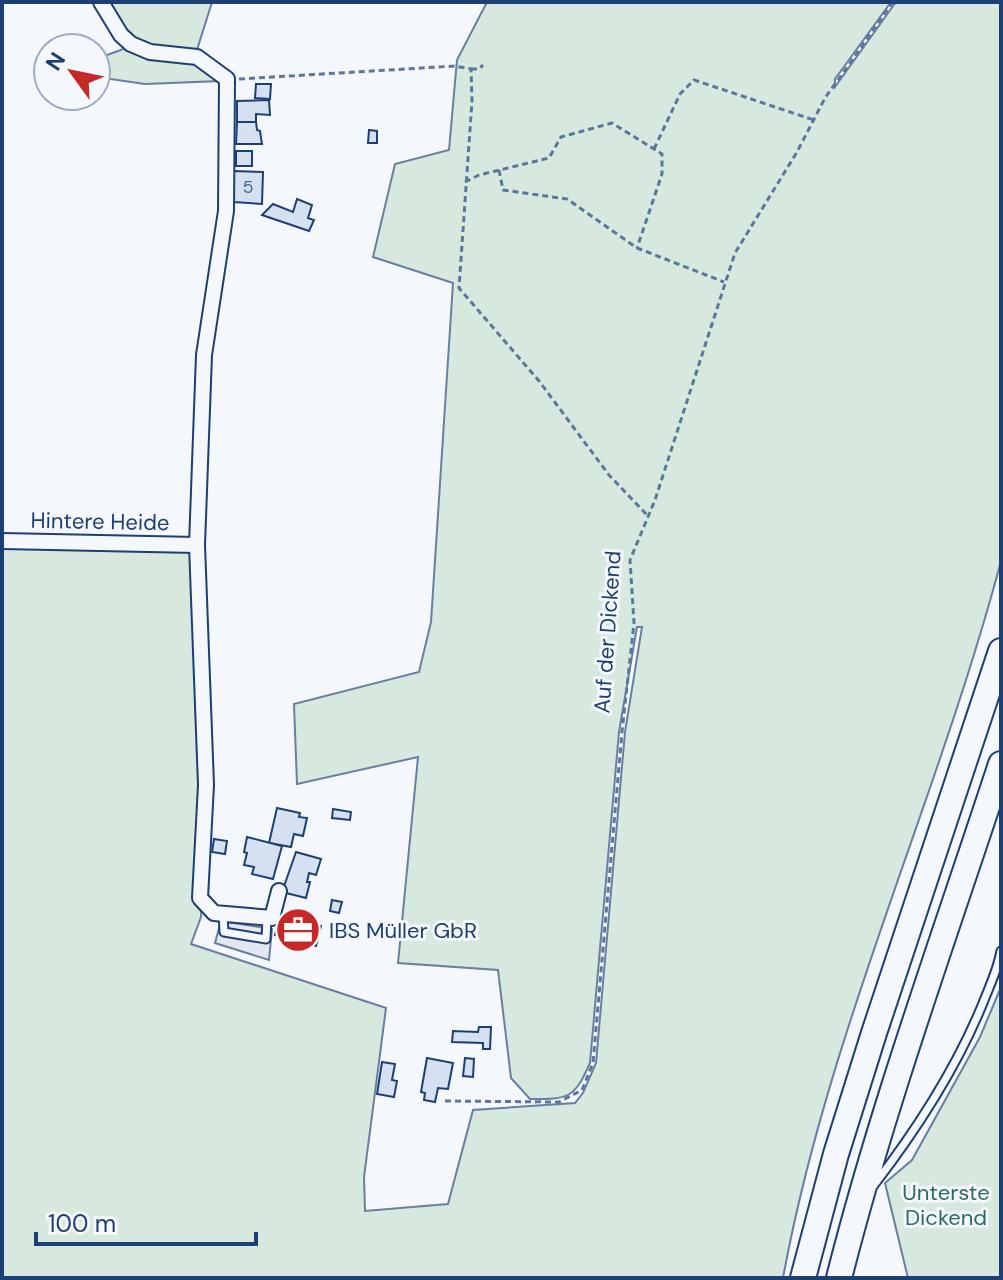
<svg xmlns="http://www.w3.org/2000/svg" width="1003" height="1280" viewBox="0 0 1003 1280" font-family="'DM Sans',sans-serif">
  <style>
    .green { fill: #d7e8df; stroke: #687fa3; stroke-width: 2 }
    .parking { fill: #e3e8f0; stroke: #687fa3; stroke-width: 2 }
    .building { fill: #d5e0f0; stroke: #1d3f73; stroke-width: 2 }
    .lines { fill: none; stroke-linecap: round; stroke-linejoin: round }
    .lane-casing { stroke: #1d3f73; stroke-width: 11 }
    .street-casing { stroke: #1d3f73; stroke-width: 18 }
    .highway-casing { stroke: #1d3f73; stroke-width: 28 }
    .path { stroke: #5e769c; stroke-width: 3; stroke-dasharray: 6 4; stroke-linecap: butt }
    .lane { stroke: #f4f7fb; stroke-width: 7 }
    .street { stroke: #f4f7fb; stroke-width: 14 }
    .highway { stroke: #f4f7fb; stroke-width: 24 }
    .labels { text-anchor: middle; stroke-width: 6; stroke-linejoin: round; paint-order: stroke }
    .number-label { font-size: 18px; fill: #4b6792 }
    .street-label { font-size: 22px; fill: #1d3f73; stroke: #f4f7fb }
    .poi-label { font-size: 22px; fill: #1d3f73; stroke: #f4f7fb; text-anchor: start }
    .park-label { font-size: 22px; fill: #2c6c60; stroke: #f4f7fb }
  </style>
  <rect width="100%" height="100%" fill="#f4f7fb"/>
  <g class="green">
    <polygon points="104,2 212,2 196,53 165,51 130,39"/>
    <path d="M487,2H891L835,79V87L896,2H1001V561C937,802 828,1032 783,1278H2V545L193,550L208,767L201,917L191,944L386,1008L364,1177L365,1211L448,1204L473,1110L575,1103L583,1093L596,1063L625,732L642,627H637L619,732L590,1063C574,1099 569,1099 530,1099L511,1078L498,970L398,963L418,757L297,784L294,704L419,672L431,622L453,283L373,257L395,164L449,150L457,60Z"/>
    <polygon points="126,48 195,62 219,81 145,84 96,77 96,59"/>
    <polygon points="1001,987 1001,1278 908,1278 885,1183 912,1160 980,1037"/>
  </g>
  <polygon class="parking" points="221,921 272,929 269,960 215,943"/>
  <g class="building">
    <polygon points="256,84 271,84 270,99 255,98"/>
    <polygon points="269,100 270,115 256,114 256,122 237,122 237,101"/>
    <polygon points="237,122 256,122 257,130 260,131 262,144 236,144"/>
    <polygon points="369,130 377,131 377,143 368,143"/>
    <rect x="236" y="151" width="16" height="15"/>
    <polygon points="234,171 263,172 262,204 234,202"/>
    <polygon points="297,199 312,205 308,218 314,220 309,231 262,215 273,204 293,212"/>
    <polygon points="277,808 300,813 299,817 307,818 303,836 294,834 291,847 269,843"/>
    <polygon points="333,809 351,812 350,820 332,818"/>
    <polygon points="247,837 282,846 273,879 252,874 254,867 244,865 247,853 244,852"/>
    <polygon points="214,839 227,841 225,854 212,852"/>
    <polygon points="296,852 321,859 316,875 309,873 307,882 310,882 306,898 282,892"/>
    <polygon points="332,900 342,902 339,913 330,911"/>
    <polygon points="280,915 321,926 316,946 275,935"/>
    <polygon points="479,1027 491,1027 490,1049 483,1049 483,1043 452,1042 453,1031 478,1032"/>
    <polygon points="427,1058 453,1063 448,1089 438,1088 435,1102 424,1100 425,1093 421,1092"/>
    <polygon points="465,1058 474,1059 473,1077 463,1076"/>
    <polygon points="382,1062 395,1064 392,1080 397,1081 394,1097 377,1094"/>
  </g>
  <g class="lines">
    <g class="lane-casing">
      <g id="lane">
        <polyline points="223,914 224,932 266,939 267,918"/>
        <path d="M874,1185C918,1128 958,1066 985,998C991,983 998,968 1001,951"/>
      </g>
    </g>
    <g class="street-casing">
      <g id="street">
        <polyline points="101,2 121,35 131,44 150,52 197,57 227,79 226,211 204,355 197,545 206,785 200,898 214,913 272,918 279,891"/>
        <polyline points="2,541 197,545"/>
      </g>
    </g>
    <g class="highway-casing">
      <g id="highway">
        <polyline points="803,1278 836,1154 874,1033 1001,651"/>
        <path d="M839,1278C883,1104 945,935 1001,764"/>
      </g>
    </g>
    <g class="path">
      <polyline points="471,69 479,69 483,65"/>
      <polyline points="239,79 455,66 471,69 472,101 459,288 539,381 609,475 647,515"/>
      <polyline points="654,149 680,94 694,80 814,120"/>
      <polyline points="499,170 503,190 567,199 637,248 724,282"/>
      <polyline points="465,182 479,175 549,158 561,137 612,123 662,154 662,174 637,248"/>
      <polyline points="445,1101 559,1102 582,1090 593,1063 622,732 634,623 630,560 655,500 735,253 797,152 825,98 893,2"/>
    </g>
    <use href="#lane" class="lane"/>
    <use href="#street" class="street"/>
    <use href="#highway" class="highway"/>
  </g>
  <defs>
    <g id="office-disc" transform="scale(2.3)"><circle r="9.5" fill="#c62828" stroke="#f4f7fb"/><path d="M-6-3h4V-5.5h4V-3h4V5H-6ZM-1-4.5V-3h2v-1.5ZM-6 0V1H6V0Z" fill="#fff"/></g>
  </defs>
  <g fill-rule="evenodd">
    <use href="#office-disc" x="298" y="930"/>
  </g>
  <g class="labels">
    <g class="number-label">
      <text x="248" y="193">5</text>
    </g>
    <g class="street-label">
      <text transform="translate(100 521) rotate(1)" y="8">Hintere Heide</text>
      <text transform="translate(607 632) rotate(-86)" y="8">Auf der Dickend</text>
    </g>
    <g class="poi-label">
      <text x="329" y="938">IBS Müller GbR</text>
    </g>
    <g class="park-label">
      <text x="946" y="1200">Unterste<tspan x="946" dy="25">Dickend</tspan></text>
    </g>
  </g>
  <rect width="1003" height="1280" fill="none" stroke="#1d3f73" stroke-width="8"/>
  <g transform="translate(72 72) rotate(303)"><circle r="38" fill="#f4f7fb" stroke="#9eadc5" stroke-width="2"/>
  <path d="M0-6L14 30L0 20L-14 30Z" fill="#c62828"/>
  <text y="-12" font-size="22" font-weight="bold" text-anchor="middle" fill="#1d3f73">N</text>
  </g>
  <path d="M36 1232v12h220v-12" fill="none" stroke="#1d3f73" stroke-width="4"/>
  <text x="48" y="1232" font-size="24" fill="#1d3f73" stroke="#f4f7fb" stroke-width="6" paint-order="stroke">100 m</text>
</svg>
